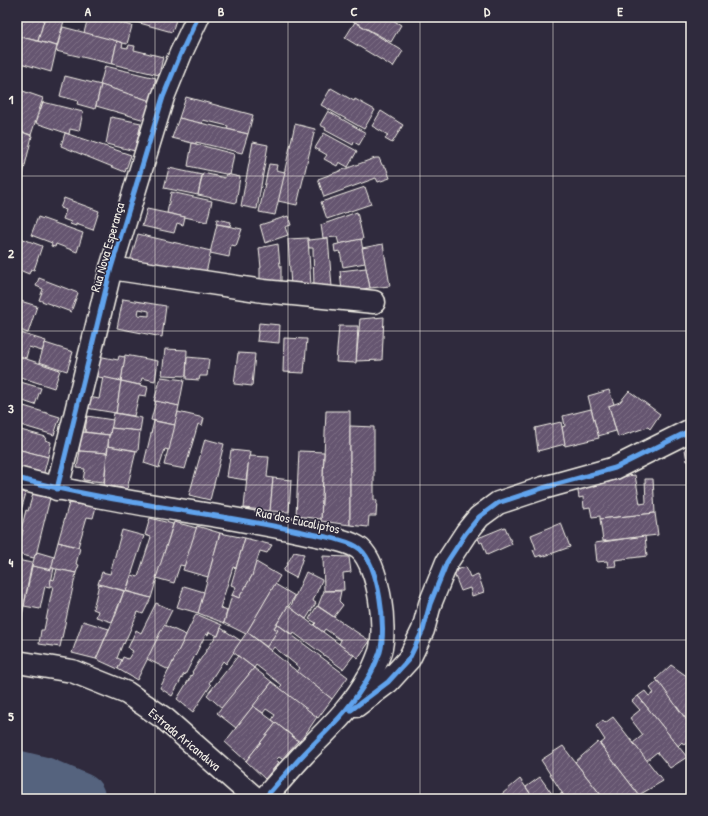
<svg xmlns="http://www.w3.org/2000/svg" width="708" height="816" viewBox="0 0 708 816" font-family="'Patrick Hand',sans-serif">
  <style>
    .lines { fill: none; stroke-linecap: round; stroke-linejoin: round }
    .river { stroke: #54647e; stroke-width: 53 }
    .building { fill: url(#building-hatch); stroke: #f4f1e8; fill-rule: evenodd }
    .minor-casing { stroke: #f4f1e8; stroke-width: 25 }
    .minor { stroke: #2f2a3d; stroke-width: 22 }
    .cycleway-casing { stroke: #2f2a3d; stroke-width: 8 }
    .cycleway { stroke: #60a3ed; stroke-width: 5 }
    .grid { fill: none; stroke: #f4f1e8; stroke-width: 1; stroke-opacity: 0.55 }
    .labels { text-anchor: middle; stroke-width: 3; stroke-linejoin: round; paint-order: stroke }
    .street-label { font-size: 13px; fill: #f4f1e8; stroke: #2f2a3d }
    .neatline { fill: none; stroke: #f4f1e8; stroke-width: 1.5 }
    .grid-label { font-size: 13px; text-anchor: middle; font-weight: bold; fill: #f4f1e8 }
  </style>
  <defs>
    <pattern id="building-hatch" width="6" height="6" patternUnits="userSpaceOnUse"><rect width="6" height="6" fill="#65556f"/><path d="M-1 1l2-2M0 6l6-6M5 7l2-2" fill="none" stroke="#7c6e84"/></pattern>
  </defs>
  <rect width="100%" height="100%" fill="#2f2a3d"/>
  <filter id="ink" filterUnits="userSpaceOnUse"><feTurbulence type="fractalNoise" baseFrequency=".025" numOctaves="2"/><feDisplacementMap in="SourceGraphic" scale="8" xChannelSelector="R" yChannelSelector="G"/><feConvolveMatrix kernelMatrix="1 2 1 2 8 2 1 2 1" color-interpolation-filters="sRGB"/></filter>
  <g filter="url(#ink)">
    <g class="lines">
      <polyline class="river" points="17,777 42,783 79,799"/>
    </g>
    <g class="building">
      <polygon points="17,17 45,17 38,41 17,36"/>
      <polygon points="45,17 65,17 57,46 38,41"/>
      <polygon points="88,17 98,17 132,26 127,44 84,33"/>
      <polygon points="118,17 177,17 172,32"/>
      <polygon points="355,17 388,17 401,25 391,42 353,21"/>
      <polygon points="355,22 403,51 393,67 345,38"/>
      <polygon points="63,27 117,41 112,64 56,51"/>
      <polygon points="17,36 57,46 51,72 17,62"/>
      <polygon points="117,41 123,43 122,47 128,48 129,45 135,46 134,50 163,57 159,75 112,64"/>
      <polygon points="105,66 156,78 151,101 100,85"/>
      <polygon points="65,76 101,85 95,109 77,104 78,101 60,96"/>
      <polygon points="101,85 151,101 145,120 96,106"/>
      <polygon points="331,88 354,101 355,99 375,110 364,129 321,105"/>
      <polygon points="17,89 43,98 31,135 19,131 21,124 17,122"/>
      <polygon points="186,97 253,115 248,134 227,129 228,126 203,120 202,124 179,118"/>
      <polygon points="43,102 83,112 79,131 70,129 69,134 36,123"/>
      <polygon points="328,111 366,133 359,145 354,142 353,145 325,130 326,128 320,125"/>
      <polygon points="381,111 403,125 392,143 385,139 388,135 372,126"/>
      <polygon points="111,117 141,123 135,151 106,144"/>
      <polygon points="179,118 248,134 242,153 196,142 196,144 172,138"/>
      <polygon points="295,124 315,129 297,205 278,201"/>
      <polygon points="17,130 32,136 24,170 17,167"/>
      <polygon points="65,133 131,155 125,172 61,146"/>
      <polygon points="324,133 357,151 348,167 339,162 337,166 324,159 327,155 315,148"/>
      <polygon points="253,142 268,145 257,209 241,206"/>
      <polygon points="192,143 234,154 230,175 188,166"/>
      <polygon points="375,158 379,158 382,165 386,167 390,178 378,182 376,178 324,197 318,179"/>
      <polygon points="269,164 277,165 276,170 285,172 275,215 259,212"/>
      <polygon points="17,167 24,170 20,205 17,204"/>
      <polygon points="169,168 202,175 198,195 164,188"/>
      <polygon points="203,173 225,178 226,174 240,177 236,203 198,195"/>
      <polygon points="365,187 371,204 327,219 321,202"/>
      <polygon points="171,192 212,201 207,222 167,213"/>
      <polygon points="64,198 99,211 93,230 76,224 76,226 70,224 71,222 63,219 66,210 60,208"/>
      <polygon points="17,204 20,205 17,224"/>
      <polygon points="147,209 185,217 183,225 177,223 174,233 142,226"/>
      <polygon points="357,212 363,239 339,244 337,237 323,238 321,225"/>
      <polygon points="288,216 291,225 285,227 288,235 265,243 260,225"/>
      <polygon points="38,217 83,233 77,252 56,244 55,247 51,246 52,243 31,235"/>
      <polygon points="217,219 231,222 230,226 216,224"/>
      <polygon points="217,224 242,229 236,246 231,245 229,257 210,253"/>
      <polygon points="138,234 211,251 205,277 130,261"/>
      <polygon points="18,237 42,246 34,270 31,269 29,274 17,269 17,241"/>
      <polygon points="308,238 311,286 291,287 288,239"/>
      <polygon points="328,238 332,287 314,287 313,248 309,248 308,240"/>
      <polygon points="361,239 365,263 343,267 340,251 335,252 334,245"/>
      <polygon points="278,244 280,266 281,266 281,284 260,285 260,268 261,268 259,248"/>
      <polygon points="383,244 390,286 370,288 362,248"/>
      <polygon points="366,268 370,288 342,292 340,271"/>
      <polygon points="39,278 78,293 71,312 39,300 43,289 36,286"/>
      <path d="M123,299L166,306L162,337L117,328ZM139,309L149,311V316L138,315Z"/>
      <polygon points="17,300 37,306 28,333 17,329"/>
      <polygon points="384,317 382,360 356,361 360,319"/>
      <polygon points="259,323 280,325 279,343 257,341"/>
      <polygon points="339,326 358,326 356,363 336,362"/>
      <polygon points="17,332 46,341 42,351 29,347 26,358 17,355"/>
      <polygon points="284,338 307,339 304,373 283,372"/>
      <polygon points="45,343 73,352 67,371 39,362"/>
      <polygon points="165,349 187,350 186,376 162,375"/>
      <polygon points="238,353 255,354 252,386 234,384"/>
      <polygon points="125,355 158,361 155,381 142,378 140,385 121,381"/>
      <polygon points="17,356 60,370 54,388 17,376"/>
      <polygon points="98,356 118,360 119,356 125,357 121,381 93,376"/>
      <polygon points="187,357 209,359 207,376 200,376 199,380 186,379"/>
      <polygon points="103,377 121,381 116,413 86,408 89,397 99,399"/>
      <polygon points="161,377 184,380 179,406 154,401"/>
      <polygon points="17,381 41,388 35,405 17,399"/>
      <polygon points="121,381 148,387 146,396 139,395 134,416 116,413"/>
      <polygon points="609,390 614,404 609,406 616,431 598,436 588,396"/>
      <polygon points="629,391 660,414 650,429 648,427 618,437 609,406 620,402"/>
      <polygon points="156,401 179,406 175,425 151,420"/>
      <polygon points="17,404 60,417 54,435 17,424"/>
      <polygon points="591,409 599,438 565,446 562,427 565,426 563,416"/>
      <polygon points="326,411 350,411 350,525 321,521"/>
      <polygon points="178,412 204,418 202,426 198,424 185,469 164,465"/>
      <polygon points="114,413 142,418 140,431 111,428"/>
      <polygon points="87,416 113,420 110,435 85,432"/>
      <polygon points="154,421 175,425 169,450 165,449 159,468 144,463"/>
      <polygon points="561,422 565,444 538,451 535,428"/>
      <polygon points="350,426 374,427 374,500 377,500 376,516 369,516 368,527 350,525"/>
      <polygon points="111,428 140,431 138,451 108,446 109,435 110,435"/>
      <polygon points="17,429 46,437 45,440 51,442 48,457 17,449"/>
      <polygon points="82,432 109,435 107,453 79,451"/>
      <polygon points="205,439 224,444 210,500 189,495"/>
      <polygon points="108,446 136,451 127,489 104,485"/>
      <polygon points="691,447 691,461 687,461 685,449"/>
      <polygon points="17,449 48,457 43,476 17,469"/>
      <polygon points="231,450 250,452 246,480 227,477"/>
      <polygon points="80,451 107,453 104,482 83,480 85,469 77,468"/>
      <polygon points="299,451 324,452 321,519 296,516"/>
      <polygon points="249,456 269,457 267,477 273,478 270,511 244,508"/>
      <polygon points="635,475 640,504 646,503 645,479 653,479 655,513 600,519 600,516 592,517 590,507 584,508 583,497 579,498 577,485 596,480"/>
      <polygon points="273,478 291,480 289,512 270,511"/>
      <polygon points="17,491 26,493 17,524"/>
      <polygon points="33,494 50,498 36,555 35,555 34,558 18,554 23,530 21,530 26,510 28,511"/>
      <polygon points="69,503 96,507 93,518 87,517 78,547 58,542"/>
      <polygon points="655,513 658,535 603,541 600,519"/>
      <polygon points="150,518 173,524 151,598 126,591 132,575 138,577 151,537 145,535"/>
      <polygon points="174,522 197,528 185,566 180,565 174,583 156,578"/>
      <polygon points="561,523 570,547 542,557 541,555 536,557 533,550 536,549 531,535"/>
      <polygon points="197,526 220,533 208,577 183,570"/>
      <polygon points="505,527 512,544 487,555 482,542 480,543 478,538"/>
      <polygon points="122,530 144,536 126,591 98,584 102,572 110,574"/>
      <polygon points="220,533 245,538 236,568 233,567 220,608 227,611 224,623 198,613"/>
      <polygon points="645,536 647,556 615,560 616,566 608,567 607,561 597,562 595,543"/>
      <polygon points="245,538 272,545 267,553 260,551 252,576 239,598 232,595 236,587 231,585"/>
      <polygon points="58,542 80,548 76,564 79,565 76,573 51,568"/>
      <polygon points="37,552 54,557 51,570 32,566 35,555 36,555"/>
      <polygon points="294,552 304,554 296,578 283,571"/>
      <polygon points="323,556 349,557 351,572 343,573 344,590 324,591"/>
      <polygon points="17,560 32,563 21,621 17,620"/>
      <polygon points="256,562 280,576 246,634 224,623 232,595 239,598 252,576"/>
      <polygon points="32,566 51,570 51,568 54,568 50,587 45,586 40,609 24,606"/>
      <polygon points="466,567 470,577 478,574 484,592 472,596 470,588 461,591 453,571"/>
      <polygon points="57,569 76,573 60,647 39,644 41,630 44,630 53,586 50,586 51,579 54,580"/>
      <polygon points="306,572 322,580 313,601 316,603 306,619 290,608"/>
      <polygon points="99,584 124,591 112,622 96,617 98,611 93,609"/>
      <polygon points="275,584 295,596 274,628 278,630 267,647 247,632"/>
      <polygon points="184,586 204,592 198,613 177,607"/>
      <polygon points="124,591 151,598 143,614 138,612 124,644 123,643 117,658 122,660 118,669 96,659 116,614"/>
      <polygon points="324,591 341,591 339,601 343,605 334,617 318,606"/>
      <polygon points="156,603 172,610 137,680 118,669 123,657 128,659 133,651 128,648 136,630 141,633"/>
      <polygon points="288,606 354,655 343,669 294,633 293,635 277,624"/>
      <polygon points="317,606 370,641 358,658 339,644 341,640 325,629 323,632 314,625 316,623 309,619"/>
      <polygon points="196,614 222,625 218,636 209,632 208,635 206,634 185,675 184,674 172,696 160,688"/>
      <polygon points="83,621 109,629 96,659 72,653"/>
      <polygon points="277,624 348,677 332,699 297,672 300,668 274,647 271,651 266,648 278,630 274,628"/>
      <polygon points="164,625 186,635 169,670 147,659"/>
      <polygon points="221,628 241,641 226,664 223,661 209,683 211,685 193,712 177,699 193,673 192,672 216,636 218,636"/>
      <polygon points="247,632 332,699 318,718 279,688 282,685 256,665 254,668 233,652"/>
      <polygon points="238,656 254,668 222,708 207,695"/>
      <polygon points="671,665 691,679 691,726 656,679"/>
      <polygon points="254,668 272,682 236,728 217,713"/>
      <polygon points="658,681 691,726 691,735 689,737 691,739 684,745 682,742 678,746 638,696 645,691 649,696 654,693 650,688"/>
      <polygon points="272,682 317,717 300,742 272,720 275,715 266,709 263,713 253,706"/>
      <polygon points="638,696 687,757 670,768 657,752 646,761 633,743 643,735 630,718 640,710 632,701"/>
      <polygon points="253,706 276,723 246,761 225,742"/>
      <polygon points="613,717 663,781 639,795 600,744 605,740 596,726 603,720 605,723"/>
      <polygon points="276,723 298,741 282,759 279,757 276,760 279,762 265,779 246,761"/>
      <polygon points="598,742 600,744 639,795 633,799 604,799 575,762"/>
      <polygon points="563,746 575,762 604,799 566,799 541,760"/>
      <polygon points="540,777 555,798 562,793 566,799 534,799 526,787"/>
      <polygon points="520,779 534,799 496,799"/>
    </g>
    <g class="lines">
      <g class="minor-casing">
        <g id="minor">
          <polyline points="111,268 263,291 374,302"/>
          <path d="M17,478C109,503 205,511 298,531C314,535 348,539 360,549C379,566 387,628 380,652C377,660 373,671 368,678C352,708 326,731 303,755C290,769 277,784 264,799"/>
          <polyline points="57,489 111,268 163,97 181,53 198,17"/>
          <polyline points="17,662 72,671 127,693 165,719 256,799"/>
          <polyline points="356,706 388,682 409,659 423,630 430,604 447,562 466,533 479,517 498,503 543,488 615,468 691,430"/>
        </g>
      </g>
      <use href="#minor" class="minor"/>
      <g class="cycleway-casing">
        <g id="cycleway">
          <path d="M17,478C109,503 205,511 298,531C314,535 348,539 360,549C379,566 387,628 380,652C377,660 373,671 368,678C352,708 326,731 303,755C290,769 277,784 264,799"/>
          <polyline points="57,489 111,268 163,97 181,53 198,17"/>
          <polyline points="351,710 388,682 409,659 423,630 430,604 447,562 466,533 479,517 498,503 543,488 615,468 691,430"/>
        </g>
      </g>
      <use href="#cycleway" class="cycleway"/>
    </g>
  </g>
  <path class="grid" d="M155,17V799M288,17V799M420,17V799M553,17V799M17,176H691M17,331H691M17,485H691M17,640H691"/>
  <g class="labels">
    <g class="street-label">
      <text transform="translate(107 247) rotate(-74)" y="5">Rua Nova Esperança</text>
      <text transform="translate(298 520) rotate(12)" y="5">Rua dos Eucaliptos</text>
      <text transform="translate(185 739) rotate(40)" y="5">Estrada Aricanduva</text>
    </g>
  </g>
  <rect width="708" height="816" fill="none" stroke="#2f2a3d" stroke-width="44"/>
  <rect x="22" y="22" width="664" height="772" class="neatline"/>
  <g class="grid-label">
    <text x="88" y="16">A</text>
    <text x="221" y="16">B</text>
    <text x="354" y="16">C</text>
    <text x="487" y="16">D</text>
    <text x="620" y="16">E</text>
    <text x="11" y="104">1</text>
    <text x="11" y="258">2</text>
    <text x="11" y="413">3</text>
    <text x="11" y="567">4</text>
    <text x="11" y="721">5</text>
  </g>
</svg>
